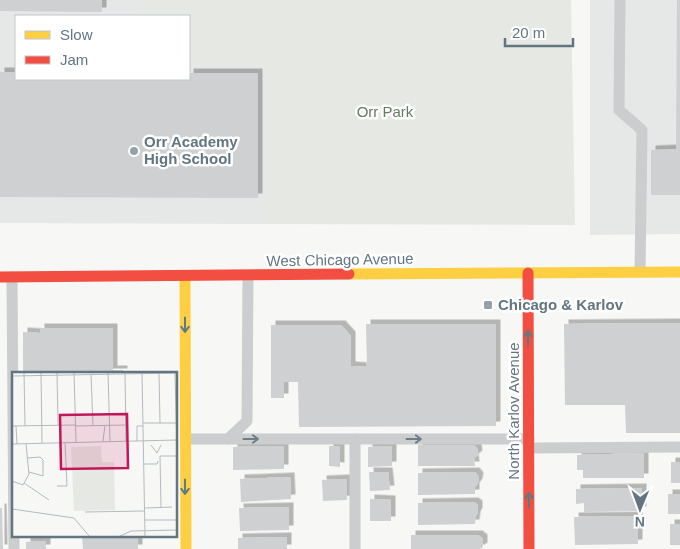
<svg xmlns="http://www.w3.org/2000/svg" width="680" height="549" viewBox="0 0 680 549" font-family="Helvetica,sans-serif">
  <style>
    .built { fill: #e6e7e7 }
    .green { fill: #e6e9e3 }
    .building { fill: #ced0d1; filter: url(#shadow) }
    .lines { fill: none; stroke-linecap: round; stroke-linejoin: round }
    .lane { stroke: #cccdce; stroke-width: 11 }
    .slow { stroke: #ffcf43; stroke-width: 11 }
    .jam { stroke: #f24e42; stroke-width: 11 }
    .oneway { stroke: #5e7a82 }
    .oneway2 { stroke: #6d7e89 }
    .poi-dot { fill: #96a2aa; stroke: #fff; stroke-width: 2 }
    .labels { text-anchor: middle; stroke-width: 5; stroke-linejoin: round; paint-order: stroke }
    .park-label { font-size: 15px; fill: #677961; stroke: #fff }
    .poi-label { font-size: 15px; font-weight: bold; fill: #627581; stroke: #fff; text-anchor: start }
    .street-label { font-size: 15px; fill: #627581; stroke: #fff }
    .inset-road { fill: none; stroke: #b2bbc0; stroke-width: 1 }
    .view { fill: #c2185b; fill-opacity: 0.15; stroke: #c2185b; stroke-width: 2.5 }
    .inset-edge { fill: none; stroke: #627581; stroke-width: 2.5 }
  </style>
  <defs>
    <filter id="shadow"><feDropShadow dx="4.5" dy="-4.5" stdDeviation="0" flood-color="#0004"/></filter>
  </defs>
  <rect width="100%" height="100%" fill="#f7f7f6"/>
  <g class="built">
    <polygon points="0,0 143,0 143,16 16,16 16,79 189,79 189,62 268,62 268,224 0,223"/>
    <polygon points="590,0 680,0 680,234 590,235"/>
  </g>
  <polygon class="green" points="143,0 571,0 575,225 268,224 268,62 189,62 189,16 143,16"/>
  <g class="building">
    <polygon points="0,0 102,0 102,12 0,11"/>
    <polygon points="677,0 680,0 680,195 651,195 651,150 676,149"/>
    <polygon points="0,72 16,72 16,79 189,79 189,73 258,73 258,198 0,197"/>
    <polygon points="680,323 680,433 626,433 625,405 565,405 564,324"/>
    <polygon points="366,324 496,324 496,426 299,427 298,382 284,382 284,398 271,398 271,325 341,325 351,336 351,366 367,367"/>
    <polygon points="40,328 113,328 113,370 123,370 123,373 23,373 23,332 40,333"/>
    <polygon points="418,445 474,445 477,448 478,455 474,458 475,466 418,466"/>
    <polygon points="284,446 284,469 233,470 233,447"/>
    <polygon points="329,446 340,446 340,467 329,466"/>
    <polygon points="392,446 392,466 368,467 368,447"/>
    <polygon points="644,453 644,478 583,478 583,470 577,470 577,455"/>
    <rect x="671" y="462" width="9" height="21"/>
    <polygon points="369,472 388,472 390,490 370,491"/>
    <polygon points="475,472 479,477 478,483 475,487 475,494 418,495 418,473"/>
    <polygon points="290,477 291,499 241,502 240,479"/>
    <polygon points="346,479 347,500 323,501 322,480"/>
    <polygon points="642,488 642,511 584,512 584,503 576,504 576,489"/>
    <rect x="668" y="494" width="12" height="20"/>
    <polygon points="370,499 391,500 391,521 370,521"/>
    <polygon points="474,502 478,505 478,512 476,516 475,524 418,525 418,503"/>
    <polygon points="289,507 289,530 240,531 239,508"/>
    <polygon points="0,508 2,508 3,549 0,549"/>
    <polygon points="638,516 638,544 575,545 574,517"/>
    <rect x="670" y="524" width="10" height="21"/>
    <polygon points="411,535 478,535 483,539 483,547 480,549 411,549"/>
    <polygon points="138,536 138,549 83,549 82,537"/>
    <polygon points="287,537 287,549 238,549 238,538"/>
    <polygon points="46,541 46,549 26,549 26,542"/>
  </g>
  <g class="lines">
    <g class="lane">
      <polyline points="620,0 619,110 642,130 640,272"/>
      <polyline points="12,277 14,549"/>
      <polyline points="186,439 529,439"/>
      <polyline points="228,439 247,421 248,276"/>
      <polyline points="355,439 355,549"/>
      <polyline points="529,448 680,447"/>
    </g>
    <g class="slow">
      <polyline points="349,274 680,272"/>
      <polyline points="185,276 186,549"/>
    </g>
    <g class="jam">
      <polyline points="528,273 529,549"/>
      <polyline points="0,277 349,274"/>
    </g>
  </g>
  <defs><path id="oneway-shaft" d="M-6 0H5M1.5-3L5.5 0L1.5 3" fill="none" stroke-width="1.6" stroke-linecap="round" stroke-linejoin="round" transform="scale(1.25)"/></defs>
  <g class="oneway">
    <use href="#oneway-shaft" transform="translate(185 325) rotate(90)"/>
    <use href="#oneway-shaft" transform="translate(528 338) rotate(-90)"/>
    <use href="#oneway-shaft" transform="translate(185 487) rotate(90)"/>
    <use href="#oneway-shaft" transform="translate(529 500) rotate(-90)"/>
  </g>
  <g class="oneway2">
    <use href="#oneway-shaft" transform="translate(251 439)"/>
    <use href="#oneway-shaft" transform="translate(414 439)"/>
  </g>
  <g class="poi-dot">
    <circle cx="134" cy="151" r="5"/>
    <rect x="483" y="300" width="10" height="10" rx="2.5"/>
  </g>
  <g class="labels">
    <g class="park-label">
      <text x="385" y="117">Orr Park</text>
    </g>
    <g class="poi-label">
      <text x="144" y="147">Orr Academy<tspan x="144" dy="17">High School</tspan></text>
      <text x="498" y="310">Chicago &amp; Karlov</text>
    </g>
    <g class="street-label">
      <text transform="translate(340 260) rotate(-1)" y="5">West Chicago Avenue</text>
      <text transform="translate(514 411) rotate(-90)" y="5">North Karlov Avenue</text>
    </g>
  </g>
  <g transform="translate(12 372)">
    <rect width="165" height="165" fill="#f7f7f6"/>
    <path d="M89,74L90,90H102L103,138L62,139L59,75Z" fill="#e6e9e3"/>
    <path class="inset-road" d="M12,0L13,54M29,0L30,71M45,0L46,53M62,0L64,70M113,0L114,69M130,0L133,165M147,0L148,51M96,1L98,69M163,1L165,77M79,2L81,54M0,4L165,1M131,51H164M0,54L63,53M4,54L5,72M63,54L114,53M91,69L93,53M125,69V54H131M0,72L165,68M139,73L145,81L149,73M16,86L28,85L31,88V104L17,100M132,92H145L146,89M0,109L11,113L17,102L14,72M12,111L37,128M45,114H55L53,71M133,136L160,135M149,136L148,84H165M0,137L62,146L78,165M73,140L133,139M133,148H165M106,165L119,159L165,158"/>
    <path class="view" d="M115,42L116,96L49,97L48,43Z"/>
    <rect width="165" height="165" class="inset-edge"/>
  </g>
  <rect x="15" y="15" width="175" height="65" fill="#ffffff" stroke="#c0c8cd"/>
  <rect x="25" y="31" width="25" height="8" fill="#ffcf43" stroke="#c0c8cd"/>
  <text x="60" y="40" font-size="15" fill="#627581">Slow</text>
  <rect x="25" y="56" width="25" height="8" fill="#f24e42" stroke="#c0c8cd"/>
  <text x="60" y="65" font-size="15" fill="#627581">Jam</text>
  <g transform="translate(640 509) rotate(181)" stroke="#ffffff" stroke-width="4" paint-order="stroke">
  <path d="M0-4L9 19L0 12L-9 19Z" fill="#627581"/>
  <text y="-8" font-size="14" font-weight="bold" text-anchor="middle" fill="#627581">N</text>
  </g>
  <path d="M505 38v8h68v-8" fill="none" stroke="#627581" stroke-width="2.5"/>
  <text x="512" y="38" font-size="15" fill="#627581" stroke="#ffffff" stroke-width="4" paint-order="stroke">20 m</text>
</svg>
